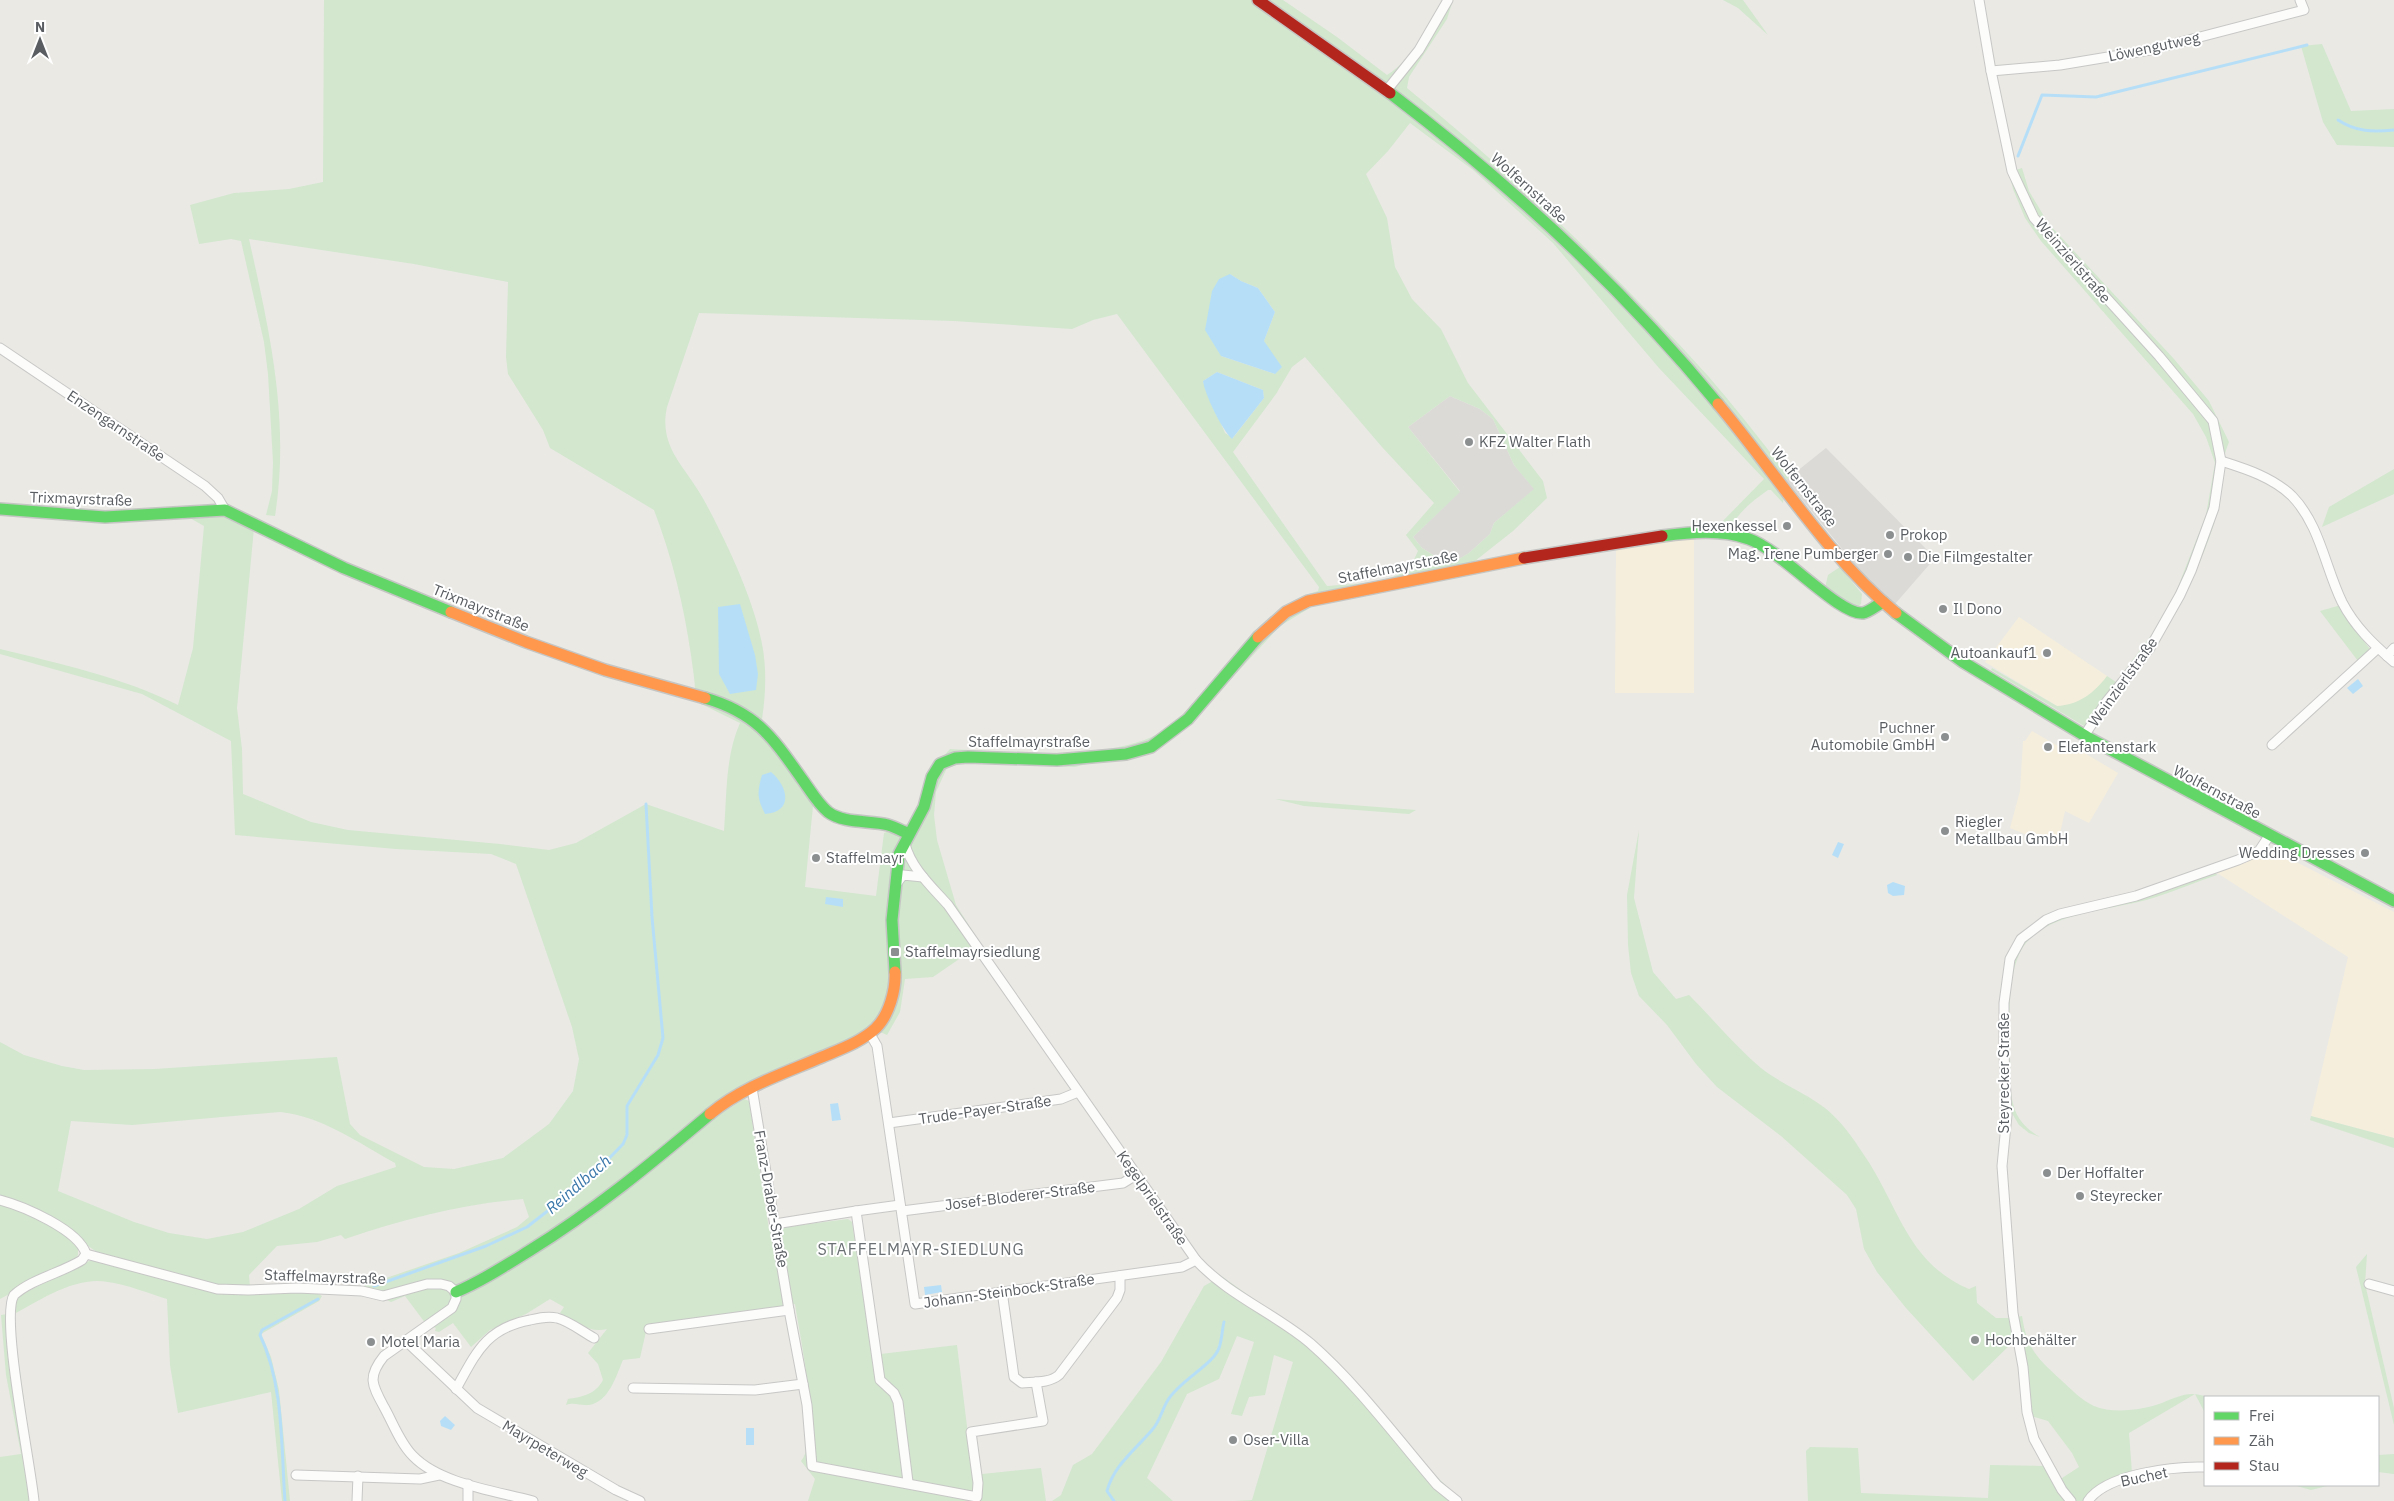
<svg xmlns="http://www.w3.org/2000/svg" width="2394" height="1501" viewBox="0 0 2394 1501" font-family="'IBM Plex Sans',sans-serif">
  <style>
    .commercial { fill: #f5eedc }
    .industrial { fill: #dcdad7 }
    .green { fill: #d2e7ce; fill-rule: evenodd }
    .water { fill: #b6dff7 }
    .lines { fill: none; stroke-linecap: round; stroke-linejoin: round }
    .stream { stroke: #b6dff7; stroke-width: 3 }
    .street-casing { stroke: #c7c7c6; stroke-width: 11 }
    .fast-casing { stroke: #c5c6c4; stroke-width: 14 }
    .slow-casing { stroke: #c5c6c4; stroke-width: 14 }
    .jam-casing { stroke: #c5c6c4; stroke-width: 14 }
    .street { stroke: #fcfcfb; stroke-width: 9 }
    .fast { stroke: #63d668; stroke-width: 11 }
    .slow { stroke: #ff974d; stroke-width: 11 }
    .jam { stroke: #b3261e; stroke-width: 11 }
    .poi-dot { fill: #8c8f90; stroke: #fff; stroke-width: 2 }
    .labels { text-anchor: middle; stroke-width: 4; stroke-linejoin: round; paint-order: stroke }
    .street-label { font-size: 15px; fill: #5a5e62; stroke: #fff }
    .poi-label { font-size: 15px; fill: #5a5e62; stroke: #fff; text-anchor: start }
    .water-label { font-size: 16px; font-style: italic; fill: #3976a9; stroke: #fff }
    .neighbourhood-label { font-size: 16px; letter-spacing: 1px; fill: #6b7074; stroke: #fff }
  </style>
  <rect width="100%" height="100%" fill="#eae9e4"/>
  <g class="commercial">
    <polygon points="1694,538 1694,693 1615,693 1616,547"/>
    <polygon points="2019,617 2107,676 2114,684 2092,711 2057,706 1985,662"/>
    <polygon points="2032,731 2072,754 2076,748 2118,773 2089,823 2065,811 2057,847 2010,828 2020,791 2023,741 2025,741"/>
    <polygon points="2271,849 2394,912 2394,1138 2311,1116 2348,957 2214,871"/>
  </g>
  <g class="industrial">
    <polygon points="1450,396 1480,409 1493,419 1514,465 1535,489 1494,523 1490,534 1469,553 1450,565 1422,548 1413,537 1460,491 1408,427"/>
    <polygon points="1826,448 1935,558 1895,604 1875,589 1786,480"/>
  </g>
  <g class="green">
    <path d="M324,0H1283L1337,37L1387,75C1414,58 1429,27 1444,0H1453L1447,19L1409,77L1407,88C1515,176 1615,273 1709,377C1737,409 1763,444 1790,477L1786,480L1783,503L1771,490H1768C1751,502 1739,512 1729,529L1694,538L1616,547L1547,559L1318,603L1280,626L1184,730L1091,763L1075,767L972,763L960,764L947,768L936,792L934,815L937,840L956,905L981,944L933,977L905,979L900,1012L887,1035L871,1028L858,1036L722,1099L703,1111L680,1134L708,1122L744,1099L749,1101L769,1229L848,1219L852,1222L872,1355L957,1345L973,1475L1041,1468L1046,1501H808L815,1479L801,1461C822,1435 800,1338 795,1304L647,1327L640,1358L623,1360C616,1376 609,1402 589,1405C580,1406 575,1402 566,1405L568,1399C582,1397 596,1394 603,1380L598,1364L588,1353L607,1329C590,1334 575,1321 560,1313L564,1307L550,1299L526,1314L490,1330L471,1347L453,1323L439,1332L435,1331L436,1328L426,1324L405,1296L391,1302L360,1287L459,1253L517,1227L529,1217L523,1199C462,1204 403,1219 345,1239L341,1235L317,1242L277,1246L249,1275L250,1288H220L101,1255L84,1243L78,1246V1255L75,1259L0,1299V1042L24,1055L62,1066L84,1070L155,1069L337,1057L350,1124L360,1135L424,1167L454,1169L503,1158L549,1124L573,1091L579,1059L572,1027L516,864L491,854L396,849L235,835L231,741L142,694L0,654V649C61,664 122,677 178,705L193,648L204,526L188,517L220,514L254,528L237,708L242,749L243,794L311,822L348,830L500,844L549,850L576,843L646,804L724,831C727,794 725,757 740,723L695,701C696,685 693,671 691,655C684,606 672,557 654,510L550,448L543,430L508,374L506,357L508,282L414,264L249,239C270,333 290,420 275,516L266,515L272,491L273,462L268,374L264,342L241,241L231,239L199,244L190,205L234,193L289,189L323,182ZM1410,123L1473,170L1553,243L1659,368L1764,479L1715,529L1689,528L1639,533L1475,561L1513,531L1547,498L1543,481L1468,383L1441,329L1412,299L1395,267L1387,218L1366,174L1388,151ZM1230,274L1241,281L1258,288L1275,312L1264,341L1275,374L1221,356ZM699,313L954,321L1072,329L1093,320L1117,314L1319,587L1318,591C1263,606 1231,662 1195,701C1185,712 1174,725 1161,732C1111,762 1008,752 950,749L940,760L916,813L909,823L884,833L876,896L805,887L813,806L826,804L762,719C766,692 767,666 761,639C752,596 726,541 705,502C687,467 658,449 667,407ZM1305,357L1382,447L1434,503L1406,535L1418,551C1415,557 1413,564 1408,568C1391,584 1349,584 1327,586L1233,452L1276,394L1292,367ZM1217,372L1263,390L1264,398L1233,438L1225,433L1203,381ZM1450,396L1480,409L1493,419L1514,465L1534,489L1494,523L1490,534L1469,553L1449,565L1422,548L1413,537L1460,492L1408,427ZM280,1112C321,1116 359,1143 395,1163L396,1167L337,1186L299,1209L243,1232L207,1239L169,1233L134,1222L58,1191L71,1121L132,1125Z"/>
    <polygon points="1723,0 1743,0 1768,35 1738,8"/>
    <polygon points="2322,44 2351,111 2394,109 2394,147 2337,145 2323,122 2301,46"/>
    <path d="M2022,168L2029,191L2048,223L2174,359L2209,401L2229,442C2218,467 2222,498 2214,524C2190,598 2149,659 2100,717L2095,726H2084L1991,670L1992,668L2057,706C2079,705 2094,693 2107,676L2116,682L2152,634L2176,592L2206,515L2215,463L2206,437L2193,414L2041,241L2025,218L2013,189L2009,172Z"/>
    <polygon points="2394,469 2394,494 2322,527 2329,507"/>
    <polygon points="1840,567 1862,594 1861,604 1857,607 1850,606 1825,588 1828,575"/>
    <polygon points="2341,605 2351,625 2370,649 2368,653 2358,661 2320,611"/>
    <polygon points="1275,799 1416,810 1409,814 1304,806"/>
    <path d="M1639,830L1634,898L1653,972L1676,999L1689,995C1713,1019 1735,1046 1761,1068C1781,1084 1806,1093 1825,1108C1841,1121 1853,1138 1864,1155C1899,1206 1907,1263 1969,1289L1976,1286L1977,1303L1996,1318H2011L2017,1342H2013L1973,1381L1906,1308L1877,1272L1864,1249L1856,1209L1847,1195L1781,1136L1717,1087L1696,1064L1667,1025L1639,996L1631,973L1628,945L1627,895Z"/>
    <path d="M2214,871L2217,875C2196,882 2175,891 2153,898C2116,910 2052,911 2026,943C2005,969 2010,1026 2010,1058C2011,1093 2007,1118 2040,1137L2029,1133L2019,1125L2010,1110L2006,1061L2009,970L2020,945L2047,922Z"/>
    <polygon points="2311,1116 2394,1138 2394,1148 2310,1120"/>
    <polygon points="2367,1254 2365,1284 2394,1408 2394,1425 2356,1267"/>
    <path d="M89,1261H95L187,1285L289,1293H317L322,1296L319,1301L261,1334L271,1357L279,1390L290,1501H282L271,1392L178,1413L170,1365L167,1299C148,1293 128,1285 108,1282C75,1276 41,1300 14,1314L13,1321L38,1501H0V1457L21,1454L6,1375L1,1315L14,1313L17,1299L22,1294Z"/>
    <polygon points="1213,1270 1314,1342 1440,1480 1463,1501 1235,1501 1252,1500 1293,1362 1274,1355 1265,1395 1249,1397 1242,1416 1231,1414 1254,1342 1237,1336 1219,1379 1187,1394 1147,1478 1173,1501 1052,1501 1061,1495 1073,1465 1092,1454 1161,1362 1204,1286 1213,1281"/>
    <path d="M2022,1316C2027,1349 2037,1358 2061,1380C2071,1389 2081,1400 2094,1406C2113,1414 2143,1410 2162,1403C2177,1397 2190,1390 2206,1397L2205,1413L2195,1394L2129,1433L2132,1473L2093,1489L2084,1501H2075L2059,1480L2079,1467L2072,1453L2048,1421L2031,1416L2016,1317Z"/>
    <polygon points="1810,1447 1858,1448 1861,1493 1988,1498 1990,1465 2045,1466 2067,1501 1808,1501 1806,1451"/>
    <polygon points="2394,1454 2394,1474 2378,1472 2378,1455"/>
    <polygon points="2293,1485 2331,1485 2311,1490"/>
  </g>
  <g class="water">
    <polygon points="1230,274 1241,281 1258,288 1275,312 1264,341 1282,367 1275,374 1221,356 1205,330 1212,291 1219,279"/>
    <path d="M1217,372L1263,390L1264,398L1232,439C1222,430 1205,395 1203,381Z"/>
    <polygon points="740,604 755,655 758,674 756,690 730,694 719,674 718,607"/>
    <polygon points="2358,679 2363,686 2353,694 2347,688"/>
    <path d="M771,772C788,786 794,812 765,814C757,798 757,792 762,775Z"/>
    <polygon points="1838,842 1844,844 1838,858 1832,855"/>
    <polygon points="1893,882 1905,886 1904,895 1893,896 1888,893 1887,885"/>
    <polygon points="826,897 843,899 843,907 825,904"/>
    <polygon points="838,1103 841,1120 832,1121 830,1104"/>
    <polygon points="941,1285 942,1292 925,1295 924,1287"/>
    <polygon points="445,1416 455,1425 451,1430 441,1426 440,1421"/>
    <rect x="746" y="1428" width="8" height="17"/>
  </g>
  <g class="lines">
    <g class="stream">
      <path d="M2338,120C2356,132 2373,132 2394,130"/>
      <polyline points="2018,156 2042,95 2096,97 2307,45"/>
      <polyline points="374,1286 486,1246 527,1227 590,1178 623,1144 627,1135 627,1106 658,1055 663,1038 652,917 646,804"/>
      <path d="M285,1501C281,1447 284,1385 260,1335L262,1330L318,1299"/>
      <path d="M1114,1501L1107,1491C1114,1465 1135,1450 1152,1430C1160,1422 1162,1409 1168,1400C1179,1381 1213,1365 1219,1348C1222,1340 1222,1330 1224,1322"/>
    </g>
    <g class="street-casing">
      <g id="street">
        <polyline points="1979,0 1991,71 2012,171 2034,218 2159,356 2213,421 2221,461 2214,508 2191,571 2180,595 2150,648 2107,701 2084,736"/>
        <polyline points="1991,71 2060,65 2150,50 2304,10 2300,0"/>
        <polyline points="1387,90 1419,50 1448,0"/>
        <polyline points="0,348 205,486 218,498 225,510"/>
        <path d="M2221,461C2246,469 2272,477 2292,496C2320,525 2325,567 2342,602C2355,627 2373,644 2394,662"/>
        <polyline points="2387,656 2394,648"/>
        <polyline points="2272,745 2377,649"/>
        <path d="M905,844C911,868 932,887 948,905L1196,1260C1228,1295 1274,1313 1310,1343C1357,1384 1396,1437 1437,1485L1457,1501"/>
        <polyline points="897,883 903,875 923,877"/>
        <polyline points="870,1034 877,1046 915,1304 1182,1267 1196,1260"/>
        <polyline points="752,1088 789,1310 807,1405 812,1466 977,1497 978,1483 971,1432 1043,1421 1036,1382"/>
        <polyline points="889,1123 1061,1099 1078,1092"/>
        <path d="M0,1200C23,1206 79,1230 86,1254"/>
        <polyline points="856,1211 900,1205"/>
        <polyline points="902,1211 1123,1183 1136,1175"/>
        <polyline points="775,1224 856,1211 880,1380 894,1393 898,1402 908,1482"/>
        <path d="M86,1254L217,1289L248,1290L297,1288L362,1291L383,1296L427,1284H441L449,1286L456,1292V1299L452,1308L384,1356C367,1377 372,1385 384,1407C393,1423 400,1443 413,1456C440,1484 496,1491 533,1501"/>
        <polyline points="2369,1284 2394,1291"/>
        <path d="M1002,1291L1014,1377L1022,1383C1034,1382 1050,1383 1059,1375L1117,1298L1120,1290V1276"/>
        <polyline points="649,1329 789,1310"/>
        <polyline points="406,1341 477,1408 616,1490 640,1501"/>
        <polyline points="633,1388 755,1390 803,1384"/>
        <path d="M456,1389C476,1353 486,1328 530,1320C539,1318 548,1316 557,1318C569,1321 583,1332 594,1338"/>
        <polyline points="296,1475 420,1479 439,1475"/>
        <path d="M34,1501C31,1466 0,1317 14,1295C32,1279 61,1273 82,1260L86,1254"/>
        <polyline points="357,1501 358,1476"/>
        <polyline points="468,1501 468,1484"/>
        <polyline points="2071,1501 2062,1490 2034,1439 2027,1412 2023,1367 2013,1313 2002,1166 2007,1115 2004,1054 2004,1003 2010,959 2021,939 2046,920 2060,914 2136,896 2238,860 2259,851 2269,836"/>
        <path d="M2088,1501C2106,1474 2175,1466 2205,1467"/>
      </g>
    </g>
    <g class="fast-casing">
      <g id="fast">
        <path d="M1390,93C1511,185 1622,287 1718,404"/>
        <polyline points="0,509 105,517 225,510 344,568 451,612"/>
        <path d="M1662,536C1691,532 1721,529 1749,539C1781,550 1840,616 1863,613C1869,612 1877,605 1883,602"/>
        <polyline points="1896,613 1963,662 2087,737 2394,901"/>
        <path d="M705,698C757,713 773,738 802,779C810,790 818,804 828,812C844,824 870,820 888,825C895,827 902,831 909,834"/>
        <polyline points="895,972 892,920 899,854 924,807 932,777 940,764 955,758 968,757 1057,760 1126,754 1151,747 1188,719 1258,637"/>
        <path d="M456,1292C482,1281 505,1266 529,1251C594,1211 652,1163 710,1114"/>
      </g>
    </g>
    <g class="slow-casing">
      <g id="slow">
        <path d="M1718,404C1776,473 1827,556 1896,613"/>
        <polyline points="451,612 526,642 605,670 705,698"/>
        <polyline points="1258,637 1286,612 1308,601 1524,558"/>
        <path d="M710,1114C742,1087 785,1073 822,1057C841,1049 861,1042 876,1028C889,1015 896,990 895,972"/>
      </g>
    </g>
    <g class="jam-casing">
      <g id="jam">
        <polyline points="1258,0 1390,93"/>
        <polyline points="1524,558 1662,536"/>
      </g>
    </g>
    <use href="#street" class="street"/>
    <use href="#fast" class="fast"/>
    <use href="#slow" class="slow"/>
    <use href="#jam" class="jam"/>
  </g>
  <g class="poi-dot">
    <circle cx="1469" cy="442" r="5"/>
    <circle cx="1787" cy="526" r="5"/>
    <circle cx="1890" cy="535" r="5"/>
    <circle cx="1888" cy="554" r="5"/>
    <circle cx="1908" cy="557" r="5"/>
    <circle cx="1943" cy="609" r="5"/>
    <circle cx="2047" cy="653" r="5"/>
    <circle cx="1945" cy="737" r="5"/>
    <circle cx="2048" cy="747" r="5"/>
    <circle cx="1945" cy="831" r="5"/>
    <circle cx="2365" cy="853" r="5"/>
    <circle cx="816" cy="858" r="5"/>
    <rect x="890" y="947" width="10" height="10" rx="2.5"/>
    <circle cx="2047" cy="1173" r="5"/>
    <circle cx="2080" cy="1196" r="5"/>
    <circle cx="1975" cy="1340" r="5"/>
    <circle cx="371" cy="1342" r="5"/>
    <circle cx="1233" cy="1440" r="5"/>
  </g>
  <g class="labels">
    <g class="street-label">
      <text transform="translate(2154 47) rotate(-12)" y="5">Löwengutweg</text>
      <text transform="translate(1529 188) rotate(42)" y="5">Wolfernstraße</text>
      <text transform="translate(2073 261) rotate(49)" y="5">Weinzierlstraße</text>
      <text transform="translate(116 426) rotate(34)" y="5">Enzengarnstraße</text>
      <text transform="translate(1804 487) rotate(52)" y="5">Wolfernstraße</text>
      <text transform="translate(81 499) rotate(2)" y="5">Trixmayrstraße</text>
      <text transform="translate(1398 567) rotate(-11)" y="5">Staffelmayrstraße</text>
      <text transform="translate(481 608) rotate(22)" y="5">Trixmayrstraße</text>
      <text transform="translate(2123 682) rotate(-54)" y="5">Weinzierlstraße</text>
      <text x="1029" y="747">Staffelmayrstraße</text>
      <text transform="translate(2217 792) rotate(28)" y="5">Wolfernstraße</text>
      <text transform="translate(2004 1073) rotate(-90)" y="5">Steyrecker Straße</text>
      <text transform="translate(985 1110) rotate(-8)" y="5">Trude-Payer-Straße</text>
      <text transform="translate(1020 1196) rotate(-7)" y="5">Josef-Bloderer-Straße</text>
      <text transform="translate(1152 1198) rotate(55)" y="5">Kegelprielstraße</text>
      <text transform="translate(771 1199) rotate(80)" y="5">Franz-Draber-Straße</text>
      <text transform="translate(325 1277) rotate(2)" y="5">Staffelmayrstraße</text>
      <text transform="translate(1009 1291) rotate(-8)" y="5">Johann-Steinbock-Straße</text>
      <text transform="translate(545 1449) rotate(31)" y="5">Mayrpeterweg</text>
      <text transform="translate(2144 1477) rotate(-12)" y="5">Buchet</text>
    </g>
    <g class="poi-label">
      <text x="1479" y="447">KFZ Walter Flath</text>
      <text x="1777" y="531" text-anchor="end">Hexenkessel</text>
      <text x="1900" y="540">Prokop</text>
      <text x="1878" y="559" text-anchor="end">Mag. Irene Pumberger</text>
      <text x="1918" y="562">Die Filmgestalter</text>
      <text x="1953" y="614">Il Dono</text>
      <text x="2037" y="658" text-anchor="end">Autoankauf1</text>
      <text x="1935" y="733" text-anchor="end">Puchner<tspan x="1935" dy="17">Automobile GmbH</tspan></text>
      <text x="2058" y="752">Elefantenstark</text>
      <text x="1955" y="827">Riegler<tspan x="1955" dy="17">Metallbau GmbH</tspan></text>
      <text x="2355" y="858" text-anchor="end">Wedding Dresses</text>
      <text x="826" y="863">Staffelmayr</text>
      <text x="905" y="957">Staffelmayrsiedlung</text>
      <text x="2057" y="1178">Der Hoffalter</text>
      <text x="2090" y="1201">Steyrecker</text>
      <text x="1985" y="1345">Hochbehälter</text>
      <text x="381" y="1347">Motel Maria</text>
      <text x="1243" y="1445">Oser-Villa</text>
    </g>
    <g class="water-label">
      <text transform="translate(578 1184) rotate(-41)" y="6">Reindlbach</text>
    </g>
    <g class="neighbourhood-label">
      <text x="921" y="1255">STAFFELMAYR-SIEDLUNG</text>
    </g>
  </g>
  <rect x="2204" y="1396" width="175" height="90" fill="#ffffff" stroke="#bdbfc0"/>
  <rect x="2214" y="1412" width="25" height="8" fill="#63d668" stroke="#bdbfc0"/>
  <text x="2249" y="1421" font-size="15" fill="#5a5e62">Frei</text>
  <rect x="2214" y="1437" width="25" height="8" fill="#ff974d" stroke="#bdbfc0"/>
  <text x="2249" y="1446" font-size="15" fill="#5a5e62">Zäh</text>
  <rect x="2214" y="1462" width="25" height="8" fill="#b3261e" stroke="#bdbfc0"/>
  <text x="2249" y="1471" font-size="15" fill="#5a5e62">Stau</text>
  <g transform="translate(40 40)" stroke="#ffffff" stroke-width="4" paint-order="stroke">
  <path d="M0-4L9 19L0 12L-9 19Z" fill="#5a5e62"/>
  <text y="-8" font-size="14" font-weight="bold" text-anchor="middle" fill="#5a5e62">N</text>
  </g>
</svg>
